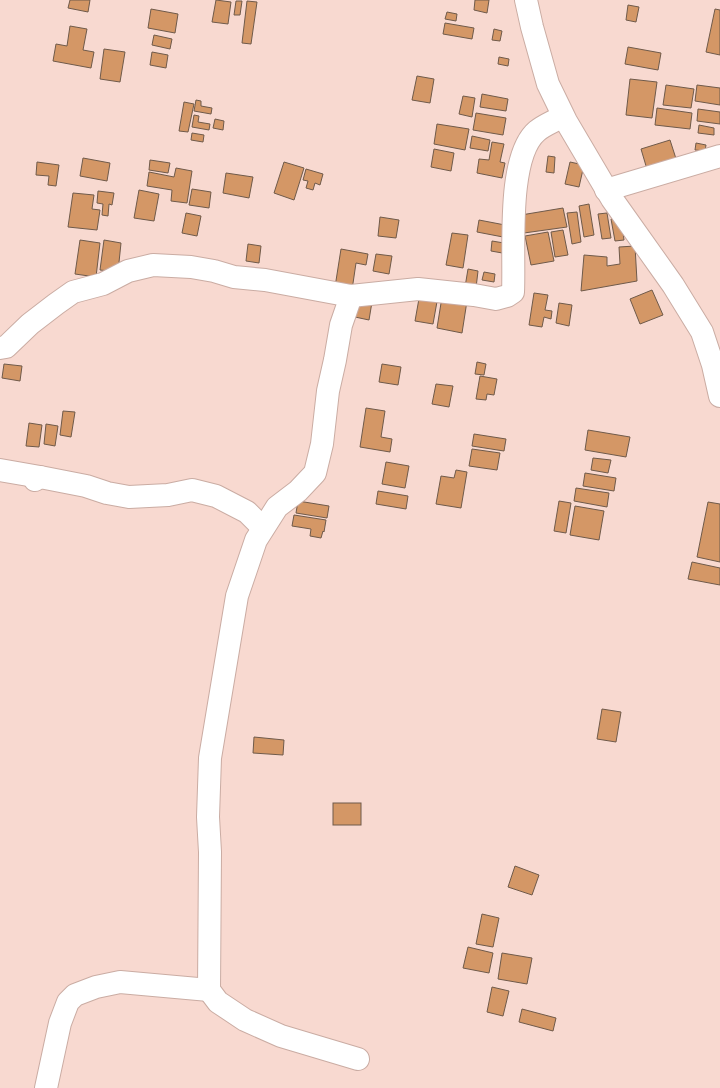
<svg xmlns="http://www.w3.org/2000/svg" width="720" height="1088" viewBox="0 0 720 1088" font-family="Montserrat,sans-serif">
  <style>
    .building { fill: #d49766; stroke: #6f5a4a }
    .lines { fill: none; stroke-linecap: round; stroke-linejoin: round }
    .minor-casing { stroke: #caaca3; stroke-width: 24 }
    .minor { stroke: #fff; stroke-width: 22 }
  </style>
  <rect width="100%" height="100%" fill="#f8d9d0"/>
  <g class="building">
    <polygon points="70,0 90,0 88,12 68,8"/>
    <polygon points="216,0 231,2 228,24 212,22"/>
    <polygon points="475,0 489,0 487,13 474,10"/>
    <polygon points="236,1 242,1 240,15 234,15"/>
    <polygon points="247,1 257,2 251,44 242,43"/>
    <polygon points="628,5 639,7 636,22 626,20"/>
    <polygon points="151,9 178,14 175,33 148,28"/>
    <polygon points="715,9 720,10 720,55 706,52"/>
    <polygon points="447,12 457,14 456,21 445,19"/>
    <polygon points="445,23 474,28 472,39 443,34"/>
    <polygon points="70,26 87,29 83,50 94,52 91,68 53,61 56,44 67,46"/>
    <polygon points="494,29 502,31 500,41 492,40"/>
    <polygon points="154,35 172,39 170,49 152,45"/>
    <polygon points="628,47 661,53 658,70 625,64"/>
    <polygon points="104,49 125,52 120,82 100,79"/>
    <polygon points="152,52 168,55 166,68 150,65"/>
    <polygon points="499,57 509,59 508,66 498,64"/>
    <polygon points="417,76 434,79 430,103 412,100"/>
    <polygon points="630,79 657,82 652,118 626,115"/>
    <polygon points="666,85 694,89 691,108 663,105"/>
    <polygon points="697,85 720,88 720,105 695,101"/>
    <polygon points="482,94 508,99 506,111 480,107"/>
    <polygon points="463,96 475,98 472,117 459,114"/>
    <polygon points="196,100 201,101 201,106 212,108 211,114 194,111"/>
    <polygon points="184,102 194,104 188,132 179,131"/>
    <polygon points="657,108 692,113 690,129 655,125"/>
    <polygon points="698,109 720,112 720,124 697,121"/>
    <polygon points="476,113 506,118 503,135 473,130"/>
    <polygon points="194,115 199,116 198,122 210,124 209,130 192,127"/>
    <polygon points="215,119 224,121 223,130 213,128"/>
    <polygon points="437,124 469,129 465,150 434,144"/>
    <polygon points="699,125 714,128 714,135 698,133"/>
    <polygon points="192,133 204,135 203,142 191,140"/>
    <polygon points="472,136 490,140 488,151 470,148"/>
    <polygon points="670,140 679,168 649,176 641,149"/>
    <polygon points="492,142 504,144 500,162 505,163 502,178 477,173 479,159 489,160"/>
    <polygon points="696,143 706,145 705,151 695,150"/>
    <polygon points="434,149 454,153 451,171 431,167"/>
    <polygon points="548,156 555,157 554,173 546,172"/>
    <polygon points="83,158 110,163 107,181 80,176"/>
    <polygon points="150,160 170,163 168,173 149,170"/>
    <polygon points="37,162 59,165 56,186 48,185 49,176 36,175"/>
    <polygon points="284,162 304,168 294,200 274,193"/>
    <polygon points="570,162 584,165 579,187 565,184"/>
    <polygon points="176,168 192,171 187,203 171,201 172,190 147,186 149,172 174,177"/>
    <polygon points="306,169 323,174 320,185 315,183 313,190 306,188 308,181 303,180"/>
    <polygon points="226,173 253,177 249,198 223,193"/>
    <polygon points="192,189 211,192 209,208 189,205"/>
    <polygon points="139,190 159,194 154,221 134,218"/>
    <polygon points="98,191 114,193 112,205 109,204 108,216 102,215 103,204 97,203"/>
    <polygon points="73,193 94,195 92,209 100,210 97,230 68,227"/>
    <polygon points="589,204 594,235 584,237 579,206"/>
    <polygon points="563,208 567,227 524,233 521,215"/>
    <polygon points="577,212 581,242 572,244 567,213"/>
    <polygon points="186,213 201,216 197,236 182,233"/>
    <polygon points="607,213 611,238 602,239 598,214"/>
    <polygon points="380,217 399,220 396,238 378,236"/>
    <polygon points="621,217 624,240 615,241 611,219"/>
    <polygon points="479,220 505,225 503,237 477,232"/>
    <polygon points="563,230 568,255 555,257 551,232"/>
    <polygon points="548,232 554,261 531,265 525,236"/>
    <polygon points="452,233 468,235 463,268 446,265"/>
    <polygon points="80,240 100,243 96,277 75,274"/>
    <polygon points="104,240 121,243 118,272 100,270"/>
    <polygon points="492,241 510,244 508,254 491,251"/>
    <polygon points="248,244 261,246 259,263 246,261"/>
    <polygon points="635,246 637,281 581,291 584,255 607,257 607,266 620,264 619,247"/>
    <polygon points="341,249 368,254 366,265 356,263 352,290 335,287"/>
    <polygon points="376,254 392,256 389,274 373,271"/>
    <polygon points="468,269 478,271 476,288 465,287"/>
    <polygon points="484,272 495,274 494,282 482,280"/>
    <polygon points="652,290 663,315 640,324 630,299"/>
    <polygon points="420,293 438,296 433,324 415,321"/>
    <polygon points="534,293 548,295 545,310 552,311 551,319 544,317 542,327 529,325"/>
    <polygon points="442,297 467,301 462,333 437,328"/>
    <polygon points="358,300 372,302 369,320 355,317"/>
    <polygon points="559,303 572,305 569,326 556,323"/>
    <polygon points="477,362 486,364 484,375 475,374"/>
    <polygon points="4,364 22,366 20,381 2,378"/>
    <polygon points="382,364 401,367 398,385 379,382"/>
    <polygon points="480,376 497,379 494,395 487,394 486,400 476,399"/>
    <polygon points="436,384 453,386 449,407 432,404"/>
    <polygon points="366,408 385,411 381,437 392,439 390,452 360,447"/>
    <polygon points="63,411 75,412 71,437 60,435"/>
    <polygon points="29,423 42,425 39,447 26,446"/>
    <polygon points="46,424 58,426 55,446 44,444"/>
    <polygon points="588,430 630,437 626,457 585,450"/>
    <polygon points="474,434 506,439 504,451 472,446"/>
    <polygon points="472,449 500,453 497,470 469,466"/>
    <polygon points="593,458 611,460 608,473 591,470"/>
    <polygon points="386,462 409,466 405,488 382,484"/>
    <polygon points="456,470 467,472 461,508 436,504 441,476 454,478"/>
    <polygon points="585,473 616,478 614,491 583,486"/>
    <polygon points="576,488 609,493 607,507 574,501"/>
    <polygon points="378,491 408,496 406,509 376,504"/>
    <polygon points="298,501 329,506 327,518 296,513"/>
    <polygon points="559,501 571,503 566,533 554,531"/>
    <polygon points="708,502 720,504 720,562 697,557"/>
    <polygon points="575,506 604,511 599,540 570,535"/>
    <polygon points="294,515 326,520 324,532 323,531 321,538 310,536 311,529 292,526"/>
    <polygon points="692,562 720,568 720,585 688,579"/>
    <polygon points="602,709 621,712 616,742 597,739"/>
    <polygon points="254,737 284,740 283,755 253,753"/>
    <rect x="333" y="803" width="28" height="22"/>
    <polygon points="515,866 539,875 532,895 508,887"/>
    <polygon points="482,914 499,918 493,947 476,944"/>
    <polygon points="468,947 493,953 489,973 463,968"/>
    <polygon points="502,953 532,958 527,984 498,979"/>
    <polygon points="492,987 509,991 503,1016 487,1012"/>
    <polygon points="522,1009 556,1018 553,1031 519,1022"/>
  </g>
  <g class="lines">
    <g class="minor-casing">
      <g id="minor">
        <polyline points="526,0 532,27 548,84 566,121 612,199 673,285 702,332 713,365 720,396"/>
        <polyline points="606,190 720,156"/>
        <polyline points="351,296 341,325 335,360 328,391 322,444 315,473 298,491 277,507 256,540 237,596 210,758 208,817 210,852 209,990 218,1002 245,1020 281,1036 358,1059"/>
        <path d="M0,348L6,347L30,324L56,304L73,292L103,284L128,271L153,265L191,267L214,271L234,277L265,280L351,296L418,289L474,295L496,299L507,296L513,292C515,254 506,157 537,131C544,125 555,121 563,116"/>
        <polyline points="0,470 40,477"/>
        <polyline points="35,480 40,477 86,486 107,493 129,497 168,495 192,490 216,496 247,512 263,528"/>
        <polyline points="46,1088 60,1023 68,1002 75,995 96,987 120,982 209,990"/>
      </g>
    </g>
    <use href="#minor" class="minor"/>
  </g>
</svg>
